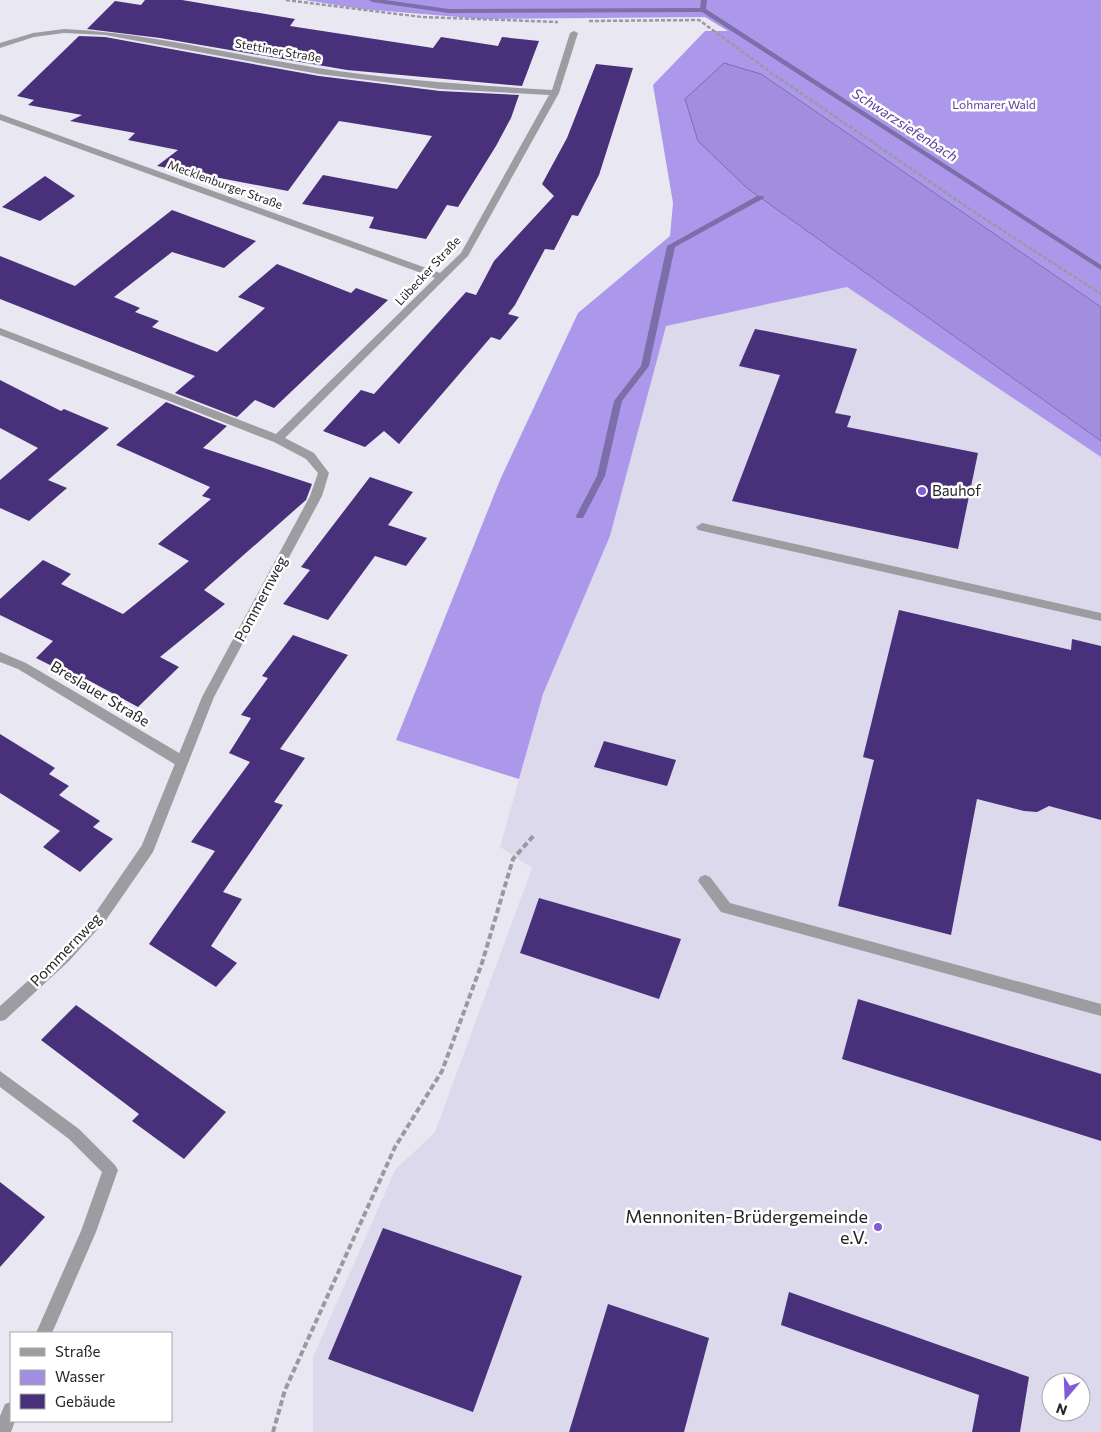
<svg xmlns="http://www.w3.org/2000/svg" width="1101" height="1432" viewBox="0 0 1101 1432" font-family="Commissioner,sans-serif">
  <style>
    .built { fill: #ddd9ec; fill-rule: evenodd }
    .forest { fill: #ac98eb }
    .water { fill: #a18edf; stroke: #7c6ea8 }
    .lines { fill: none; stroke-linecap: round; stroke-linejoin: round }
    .stream { fill: #7c6ea8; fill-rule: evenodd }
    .building { fill: #48317a }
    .path-far1 { stroke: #9a99a1; stroke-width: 2.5; stroke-dasharray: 4 2; stroke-linecap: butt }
    .path { stroke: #9a99a1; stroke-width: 4; stroke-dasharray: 6 3; stroke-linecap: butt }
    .lane { fill: #9d9ca1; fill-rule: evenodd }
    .street { fill: #9d9ca1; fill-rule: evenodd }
    .poi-dot { fill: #825cd6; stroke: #fff; stroke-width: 2 }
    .labels { text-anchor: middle; stroke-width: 5; stroke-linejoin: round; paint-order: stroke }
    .far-street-label { font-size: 12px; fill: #262529; stroke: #fff }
    .far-park-label { font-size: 12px; fill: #5e40a0; stroke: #fff }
    .far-water-label { font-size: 14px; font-style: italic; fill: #5c3e9d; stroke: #fff }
    .poi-label { font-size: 15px; fill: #262529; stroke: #fff; text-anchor: start }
    .street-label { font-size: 15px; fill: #262529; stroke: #fff }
    .near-poi-label { font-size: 18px; fill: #262529; stroke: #fff; text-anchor: end }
  </style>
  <rect width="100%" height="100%" fill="#e9e7f2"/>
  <path class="built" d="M847,287L1101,457V1432H313V1357L395,1170L435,1132L532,868L500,847L543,694L610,536L665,326ZM1051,1382H1081V1412H1051Z"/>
  <polygon class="forest" points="305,0 1101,0 1101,307 761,74 747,188 1101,441 1101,457 847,287 666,326 610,536 543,694 519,779 396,740 500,480 578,313 670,236 673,203 653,85 705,31 728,31 705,17 483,19 362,9"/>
  <polygon class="water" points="724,63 761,74 1101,307 1101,441 747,188 698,141 685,99"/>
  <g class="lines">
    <g class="stream">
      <polygon points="369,0 385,0 449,9 700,8 701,0 707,0 706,9 1101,265 1101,270 702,12 449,13 372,2"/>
      <polygon points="757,196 763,196 764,198 675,247 649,366 622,401 605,476 583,518 577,518 576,516 597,476 614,401 641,366 667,246"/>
    </g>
  </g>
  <g class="building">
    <polygon points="145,0 182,0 295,19 290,26 433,48 441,37 498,46 502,37 539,41 522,86 347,70 160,38 87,29 115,1 141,5"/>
    <polygon points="79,36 105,37 319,76 440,91 519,95 511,118 496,146 458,207 447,205 426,239 369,228 374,217 302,204 323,175 397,189 432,136 339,121 288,191 157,166 178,150 128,140 135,133 70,121 82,115 28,105 34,100 17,96"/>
    <polygon points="596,64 633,68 599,175 578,216 572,215 554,250 545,249 515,305 508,314 519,317 500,340 491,337 399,444 384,431 365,447 323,431 361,390 374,394 466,292 476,295 494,261 554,196 542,184 567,138"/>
    <polygon points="45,176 75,196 40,221 2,207"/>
    <polygon points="172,210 256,241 224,268 172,252 114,297 140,308 135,312 159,321 152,327 217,352 265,308 238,297 277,264 351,293 356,288 388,300 274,408 255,400 237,417 175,393 195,376 0,299 0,256 75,286"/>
    <polygon points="755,329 857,349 835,413 851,416 847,427 978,453 958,549 732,501 780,375 739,366"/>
    <polygon points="0,380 61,411 64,409 109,428 48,480 67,488 29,521 0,508 0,480 38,448 0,428"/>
    <polygon points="166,402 227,426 203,448 312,484 306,500 204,590 225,604 160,657 179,667 138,707 86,679 84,682 36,658 53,641 0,615 0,599 43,560 71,574 61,584 123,614 189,561 158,544 211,499 202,496 210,487 116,445"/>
    <polygon points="370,477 413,492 388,525 427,538 406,566 375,556 328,620 283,604 310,570 301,567"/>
    <polygon points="899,610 1071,650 1072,639 1101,646 1101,820 1049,806 1037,812 1024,811 977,799 951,935 838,906 874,760 863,757"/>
    <polygon points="293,635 348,655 280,749 305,758 274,802 283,805 223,892 242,899 211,946 237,963 216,987 149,944 215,851 191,842 250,762 229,753 251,718 241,715 268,678 262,676"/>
    <polygon points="0,734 55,768 49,774 69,786 59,795 100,821 93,827 113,839 80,872 43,847 60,831 0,793"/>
    <polygon points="604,741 676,760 667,786 594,767"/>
    <polygon points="539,898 681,939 659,999 520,953"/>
    <polygon points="858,999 1101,1074 1101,1141 842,1059"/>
    <polygon points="76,1005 226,1112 184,1159 132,1121 139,1114 41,1040"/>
    <polygon points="0,1182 45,1217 0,1267"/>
    <polygon points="383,1228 522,1276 473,1412 328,1359"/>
    <polygon points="789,1292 1029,1377 1020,1432 972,1432 979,1395 781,1325"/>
    <polygon points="608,1304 709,1338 684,1432 569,1432"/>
  </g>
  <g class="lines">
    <g class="path-far1">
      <polyline points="286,0 422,17 558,22"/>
      <polyline points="589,21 699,20 773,74 974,212 1101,294"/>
    </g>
    <polyline class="path" points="273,1432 285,1390 395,1147 442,1071 482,963 513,859 535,834"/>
    <g class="lane">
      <polygon points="702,523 1101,613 1101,621 698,530 696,527"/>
      <polygon points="0,652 26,663 186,757 187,761 186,765 176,765 18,669 0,662"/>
      <polygon points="705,875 710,877 730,903 1101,1004 1101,1016 721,912 698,881 700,877"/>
    </g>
    <g class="street">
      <path d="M64,29C150,33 234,55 318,68C395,80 473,85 552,90L570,33L574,31L578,33L559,93L468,256L285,438L314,453L329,473L322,496L214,697L153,852L106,920L69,961L5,1020L0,1021V1006L59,953L96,912L142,845L202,697L310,496L318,473L306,459L274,442L0,335V328L276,434L435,278L0,120V114L440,273L461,253L549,95L440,89L319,74L105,35L64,33L34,37L0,48V43L33,33Z"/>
      <polygon points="0,1071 79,1129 115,1165 118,1170 96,1232 52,1333 36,1333 81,1231 102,1172 69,1139 0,1087"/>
      <polygon points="11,1402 11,1421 15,1421 11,1432 0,1432 0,1416 5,1404"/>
    </g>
  </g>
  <g class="poi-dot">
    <circle cx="922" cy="491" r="5"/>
    <circle cx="878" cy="1227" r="5"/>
  </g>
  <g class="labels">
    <g class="far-street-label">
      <text transform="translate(278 51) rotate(10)" y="4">Stettiner Straße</text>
      <text transform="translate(225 185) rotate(20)" y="4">Mecklenburger Straße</text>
      <text transform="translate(428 271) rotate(-47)" y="4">Lübecker Straße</text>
    </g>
    <g class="far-park-label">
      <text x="994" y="109">Lohmarer Wald</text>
    </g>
    <g class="far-water-label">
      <text transform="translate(905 125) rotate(33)" y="5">Schwarzsiefenbach</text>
    </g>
    <g class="poi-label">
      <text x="932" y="496">Bauhof</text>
    </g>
    <g class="street-label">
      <text transform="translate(261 599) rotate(-62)" y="5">Pommernweg</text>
      <text transform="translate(100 694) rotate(31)" y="5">Breslauer Straße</text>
      <text transform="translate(66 950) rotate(-46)" y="5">Pommernweg</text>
    </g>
    <g class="near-poi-label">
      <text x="868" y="1223">Mennoniten-Brüdergemeinde<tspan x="868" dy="21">e.V.</tspan></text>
    </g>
  </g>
  <rect x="10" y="1332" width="162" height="90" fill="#ffffff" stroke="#a8a8a9"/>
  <rect x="20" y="1348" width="25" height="8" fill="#9d9ca1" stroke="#a8a8a9"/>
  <text x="55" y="1357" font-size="15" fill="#262529">Straße</text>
  <rect x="20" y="1370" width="25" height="15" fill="#a18edf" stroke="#a8a8a9"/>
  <text x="55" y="1382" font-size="15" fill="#262529">Wasser</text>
  <rect x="20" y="1394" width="25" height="15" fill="#48317a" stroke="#a8a8a9"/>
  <text x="55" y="1407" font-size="15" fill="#262529">Gebäude</text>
  <g transform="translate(1066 1397) rotate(199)"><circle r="24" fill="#ffffff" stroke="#a8a8a9"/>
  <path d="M0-4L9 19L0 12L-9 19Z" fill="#825cd6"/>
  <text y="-8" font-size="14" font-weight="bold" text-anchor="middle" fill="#262529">N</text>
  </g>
</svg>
